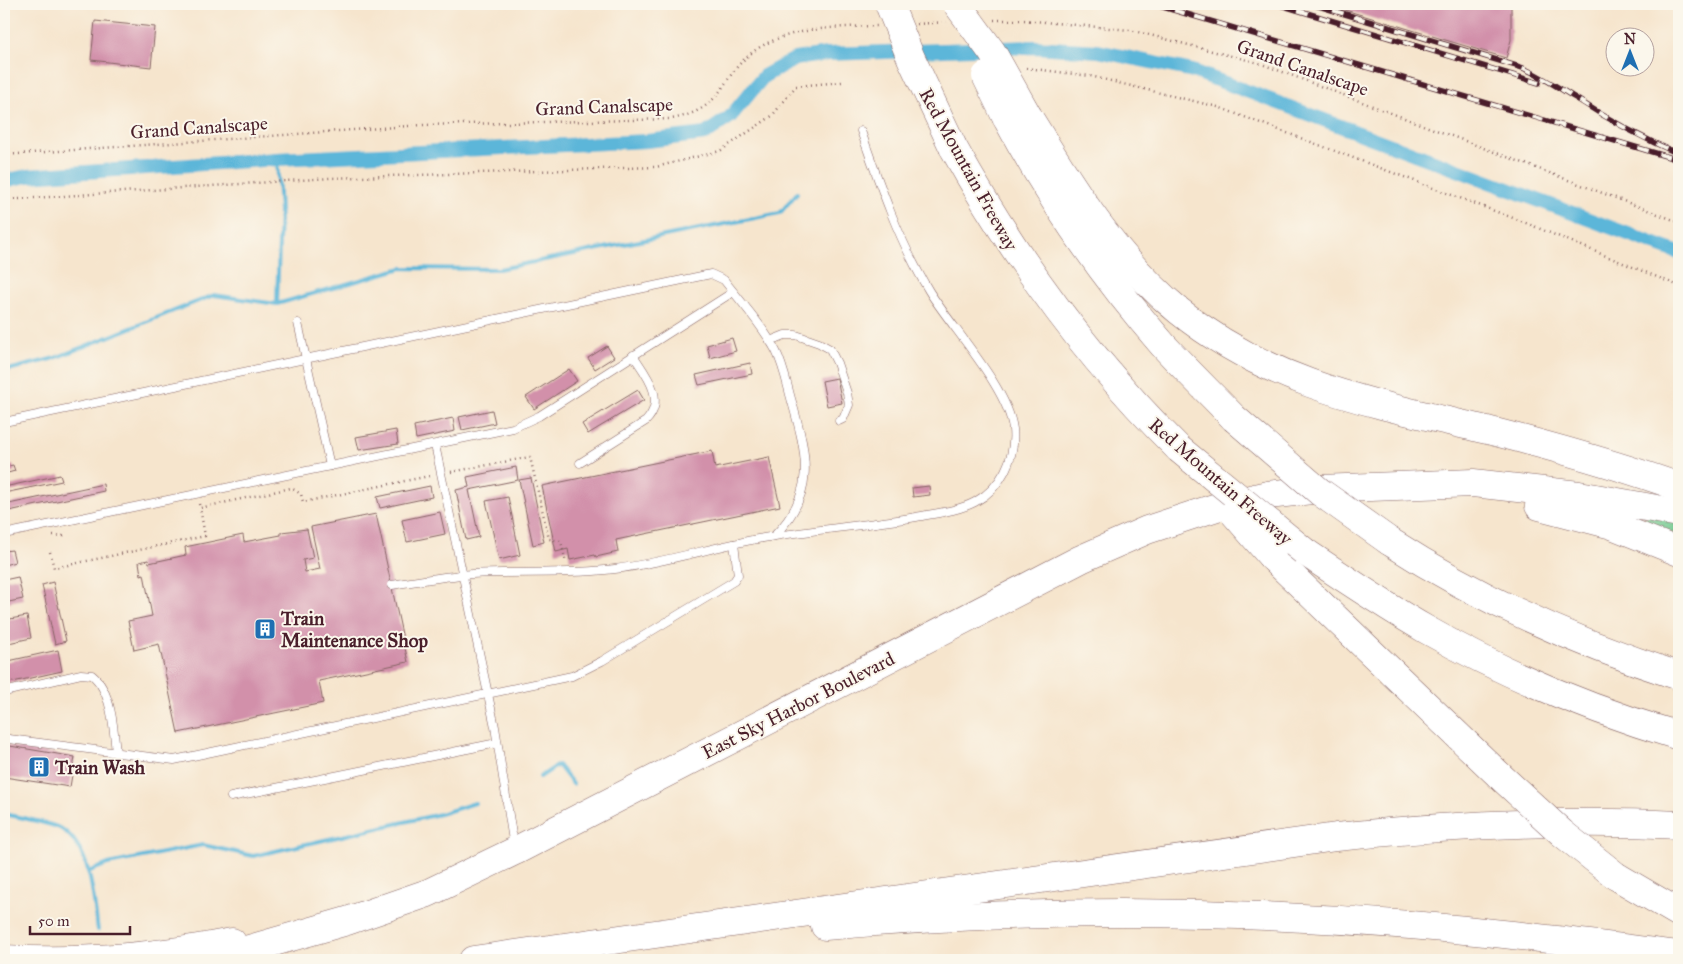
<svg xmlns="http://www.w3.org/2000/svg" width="1683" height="964" viewBox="0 0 1683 964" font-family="'IM FELL Great Primer',serif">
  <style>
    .green { fill: #71c98f; stroke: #5e745d }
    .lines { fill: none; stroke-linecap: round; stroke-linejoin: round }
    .stream { stroke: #5bb6d9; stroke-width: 4 }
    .canal { stroke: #5bb6d9; stroke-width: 14 }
    .building { fill: #d290aa }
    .service-casing { stroke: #866464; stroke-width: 9 }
    .motorway-casing { stroke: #866464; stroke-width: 29 }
    .path { stroke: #866464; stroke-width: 2.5; stroke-dasharray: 1 4; stroke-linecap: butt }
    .service { stroke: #fff; stroke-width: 8 }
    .motorway { stroke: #fff; stroke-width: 28 }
    .rail-casing { stroke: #4a1f2b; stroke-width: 5.5 }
    .rail { stroke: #fbf7ec; stroke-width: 4; stroke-dasharray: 11; stroke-linecap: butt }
    .motorway-bridge-casing { stroke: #866464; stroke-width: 29; stroke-linecap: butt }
    .motorway-bridge { stroke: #fff; stroke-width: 28 }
    .labels { text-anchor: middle; stroke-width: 4; stroke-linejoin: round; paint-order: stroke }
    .street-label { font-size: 19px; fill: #4a1f2b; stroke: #fbf7ec }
    .poi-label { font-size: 19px; font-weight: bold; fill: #4a1f2b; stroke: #fbf7ec; text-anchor: start }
  </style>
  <rect width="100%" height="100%" fill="#fbf7ec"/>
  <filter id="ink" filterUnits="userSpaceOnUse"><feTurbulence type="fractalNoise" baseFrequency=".02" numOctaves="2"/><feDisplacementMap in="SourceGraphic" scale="10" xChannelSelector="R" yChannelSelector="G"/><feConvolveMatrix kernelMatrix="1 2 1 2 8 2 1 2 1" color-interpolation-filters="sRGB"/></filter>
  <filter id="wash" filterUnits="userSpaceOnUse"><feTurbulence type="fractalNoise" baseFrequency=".0096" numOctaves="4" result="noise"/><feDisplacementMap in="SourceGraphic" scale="20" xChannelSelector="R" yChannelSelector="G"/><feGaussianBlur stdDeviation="1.12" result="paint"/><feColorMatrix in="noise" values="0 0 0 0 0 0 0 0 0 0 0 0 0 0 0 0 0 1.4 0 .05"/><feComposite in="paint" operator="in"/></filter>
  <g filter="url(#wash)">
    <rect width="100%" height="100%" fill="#f6e5cd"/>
    <polygon class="green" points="1647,512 1679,519 1679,536 1645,522"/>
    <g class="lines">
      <g class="stream">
        <polyline points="277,304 280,211 277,159"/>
        <polyline points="4,371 55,358 214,295 277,304 402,268 499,269 780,213 797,193"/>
        <polyline points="540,777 558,765 573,784"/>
        <path d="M4,814C17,817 53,823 63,830C92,850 93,899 98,930"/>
        <polyline points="88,872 108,864 203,845 253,856 440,814 475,803"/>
      </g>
      <polyline class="canal" points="4,181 27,176 277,159 647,141 705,134 730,117 764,76 795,59 827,54 1034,47 1098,51 1193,71 1679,253"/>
    </g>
    <g id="blocks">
      <g class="building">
        <polygon points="1325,4 1511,4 1511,40 1506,58"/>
        <polygon points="95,21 155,27 151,67 91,60"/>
        <polygon points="732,338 736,351 710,358 707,345"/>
        <polygon points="607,346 614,357 595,369 588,358"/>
        <polygon points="750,363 752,374 699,385 696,375"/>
        <polygon points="569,369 577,381 534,409 526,397"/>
        <polygon points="837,378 842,403 827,406 822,381"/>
        <polygon points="638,390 644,400 588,434 582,424"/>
        <polygon points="492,410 495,423 462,430 459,417"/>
        <polygon points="453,418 455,431 416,439 414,426"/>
        <polygon points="396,430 398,444 359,450 356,437"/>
        <polygon points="712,451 715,468 769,457 780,506 616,540 618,552 596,557 595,555 570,560 568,549 556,552 542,486"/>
        <polygon points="13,465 15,471 4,474 4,467"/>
        <polygon points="516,467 518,480 469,490 479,537 466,540 456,490 469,487 467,477"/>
        <polygon points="60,475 62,481 4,493 4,487"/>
        <polygon points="531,478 544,542 533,545 519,480"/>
        <polygon points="103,484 104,491 4,512 4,505"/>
        <polygon points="430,486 432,497 380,508 377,497"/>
        <polygon points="929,486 930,495 913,497 912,488"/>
        <polygon points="508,497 520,555 499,560 486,501"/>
        <polygon points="440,512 445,534 407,542 402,520"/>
        <polygon points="376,514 408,662 319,681 323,703 178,733 159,644 134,650 128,621 152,616 144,574 141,575 139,562 148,560 149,563 186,555 185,547 243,535 244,542 281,535 281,532 307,529 313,558 303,560 305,572 320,569 311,527"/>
        <polygon points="12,550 15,562 4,565 4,551"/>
        <polygon points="18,577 23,599 4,603 4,580"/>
        <polygon points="53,582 66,641 55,644 42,585"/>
        <polygon points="27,616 31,638 4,644 4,620"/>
        <polygon points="58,650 62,671 4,684 4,662"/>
        <polygon points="4,745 75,757 70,787 4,777"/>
      </g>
    </g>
  </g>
  <g filter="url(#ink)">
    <use href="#blocks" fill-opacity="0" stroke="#866464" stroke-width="1"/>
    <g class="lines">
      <g class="service-casing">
        <g id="service">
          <polyline points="298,323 330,466"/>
          <polyline points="770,341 785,335 796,335 819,343 830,349 837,363 847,393 849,405 843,419 839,421"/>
          <path d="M4,422L711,274L724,280C741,302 763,326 776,351C784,367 787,385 792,402C807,455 817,493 774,536"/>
          <polyline points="435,445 495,727 514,847"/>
          <path d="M580,463L646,421C667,399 646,375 633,355"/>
          <polyline points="4,534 513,428 539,416 733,292"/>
          <path d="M392,585C418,581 445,576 472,574C520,571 568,575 615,569C669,562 721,544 775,536C822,529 869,525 916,517C936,513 958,511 975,502C1001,488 1016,458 1013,429C1008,388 952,328 929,291C899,241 880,186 861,131"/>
          <path d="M4,692L81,674L92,675C112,691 114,730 116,754"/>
          <polyline points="9,739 174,760 572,676 602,661 734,581 738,575 734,544"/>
          <polyline points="231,797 497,743"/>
        </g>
      </g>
      <g class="motorway-casing">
        <g id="motorway">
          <path d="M1028,116C1071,186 1115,259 1179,311C1275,388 1379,404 1495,432C1557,448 1619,465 1679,487"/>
          <path d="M1006,117C1050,199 1102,275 1163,345C1186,370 1211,394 1234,418"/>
          <path d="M953,147C1015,259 1088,359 1179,449"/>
          <polyline points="1539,506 1612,525 1679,552"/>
          <path d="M1389,541C1480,600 1577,643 1679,676"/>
          <path d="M1305,552C1345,579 1385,606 1427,630C1506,675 1592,710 1679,736"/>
          <polyline points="1272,557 1500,776"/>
          <polyline points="1616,876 1679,913"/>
          <path d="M825,926C1019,909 1216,909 1410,925C1500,932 1590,944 1679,955"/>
          <path d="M4,959C80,963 157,957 232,942"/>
          <polyline points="211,960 347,921 428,893 515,851 1081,559 1147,530 1220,506 1268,495 1320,489 1473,483 1579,495 1679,513"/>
          <path d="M473,960L1336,837C1450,825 1565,819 1679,825"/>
        </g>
      </g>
      <g class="path">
        <polyline points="994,20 1023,20 1130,30 1259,63 1679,222"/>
        <polyline points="917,24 947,22"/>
        <polyline points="1026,68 1090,76 1218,107 1521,221 1679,286"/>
        <path d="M4,155L423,125L671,119C728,109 718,75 757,49C791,27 838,27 877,26"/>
        <polyline points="4,200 330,178 656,167 720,151 772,116 796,86 842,82"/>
        <polyline points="451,472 530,457 549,539 561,541 566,563"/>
        <polyline points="199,504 200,508 291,488 301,494 303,502 429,476"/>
        <polyline points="53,535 63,536 66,532"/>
        <polyline points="50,552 54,568 205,536 200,508"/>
      </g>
      <use href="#service" class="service"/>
      <use href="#motorway" class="motorway"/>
      <g class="rail-casing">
        <g id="rail">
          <polyline points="1153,4 1679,160"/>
          <polyline points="1277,4 1539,83"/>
          <path d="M1312,4L1523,68C1543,77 1559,88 1577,99C1609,120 1644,139 1679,154"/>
        </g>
      </g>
      <use href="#rail" class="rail"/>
      <g class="motorway-bridge-casing">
        <g id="motorway-bridge">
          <polyline points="889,4 911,58 953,147"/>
          <polyline points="957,4 992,52 1028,116"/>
          <polyline points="986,76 1006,117"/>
          <polyline points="1234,418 1320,492 1389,541"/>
          <polyline points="1179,449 1305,552"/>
          <polyline points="1234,513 1272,557"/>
          <polyline points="1500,776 1562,833 1616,876"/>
        </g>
      </g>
      <use href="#motorway-bridge" class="motorway-bridge"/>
    </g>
  </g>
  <defs>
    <g id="building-square" transform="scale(1.125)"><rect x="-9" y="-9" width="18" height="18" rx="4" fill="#1f6fb2" stroke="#fbf7ec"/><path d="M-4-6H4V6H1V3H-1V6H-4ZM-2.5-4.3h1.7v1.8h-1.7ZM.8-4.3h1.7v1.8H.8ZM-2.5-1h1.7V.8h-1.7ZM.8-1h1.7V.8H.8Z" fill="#fff"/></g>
  </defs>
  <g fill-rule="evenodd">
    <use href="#building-square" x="265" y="629"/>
    <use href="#building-square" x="39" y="767"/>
  </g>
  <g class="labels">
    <g class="street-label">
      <text transform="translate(1303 67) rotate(19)" y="7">Grand Canalscape</text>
      <text transform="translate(604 106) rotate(-2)" y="7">Grand Canalscape</text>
      <text transform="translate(199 127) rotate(-4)" y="7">Grand Canalscape</text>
      <text transform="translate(969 169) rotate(61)" y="7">Red Mountain Freeway</text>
      <text transform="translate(1221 481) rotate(41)" y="7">Red Mountain Freeway</text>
      <text transform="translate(798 705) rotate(-27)" y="7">East Sky Harbor Boulevard</text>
    </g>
    <g class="poi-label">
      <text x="281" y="625">Train<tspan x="281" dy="22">Maintenance Shop</tspan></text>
      <text x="55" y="774">Train Wash</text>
    </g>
  </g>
  <rect width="1683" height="964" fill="none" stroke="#fbf7ec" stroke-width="20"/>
  <g transform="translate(1630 52)"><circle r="24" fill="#fbf7ec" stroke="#b4a19f"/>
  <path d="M0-4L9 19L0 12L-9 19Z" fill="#1f6fb2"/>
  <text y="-8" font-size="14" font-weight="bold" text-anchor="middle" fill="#4a1f2b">N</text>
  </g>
  <path d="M30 926v8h100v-8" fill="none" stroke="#4a1f2b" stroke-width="2.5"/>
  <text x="38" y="926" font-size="15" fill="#4a1f2b" stroke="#fbf7ec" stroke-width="4" paint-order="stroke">50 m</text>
</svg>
